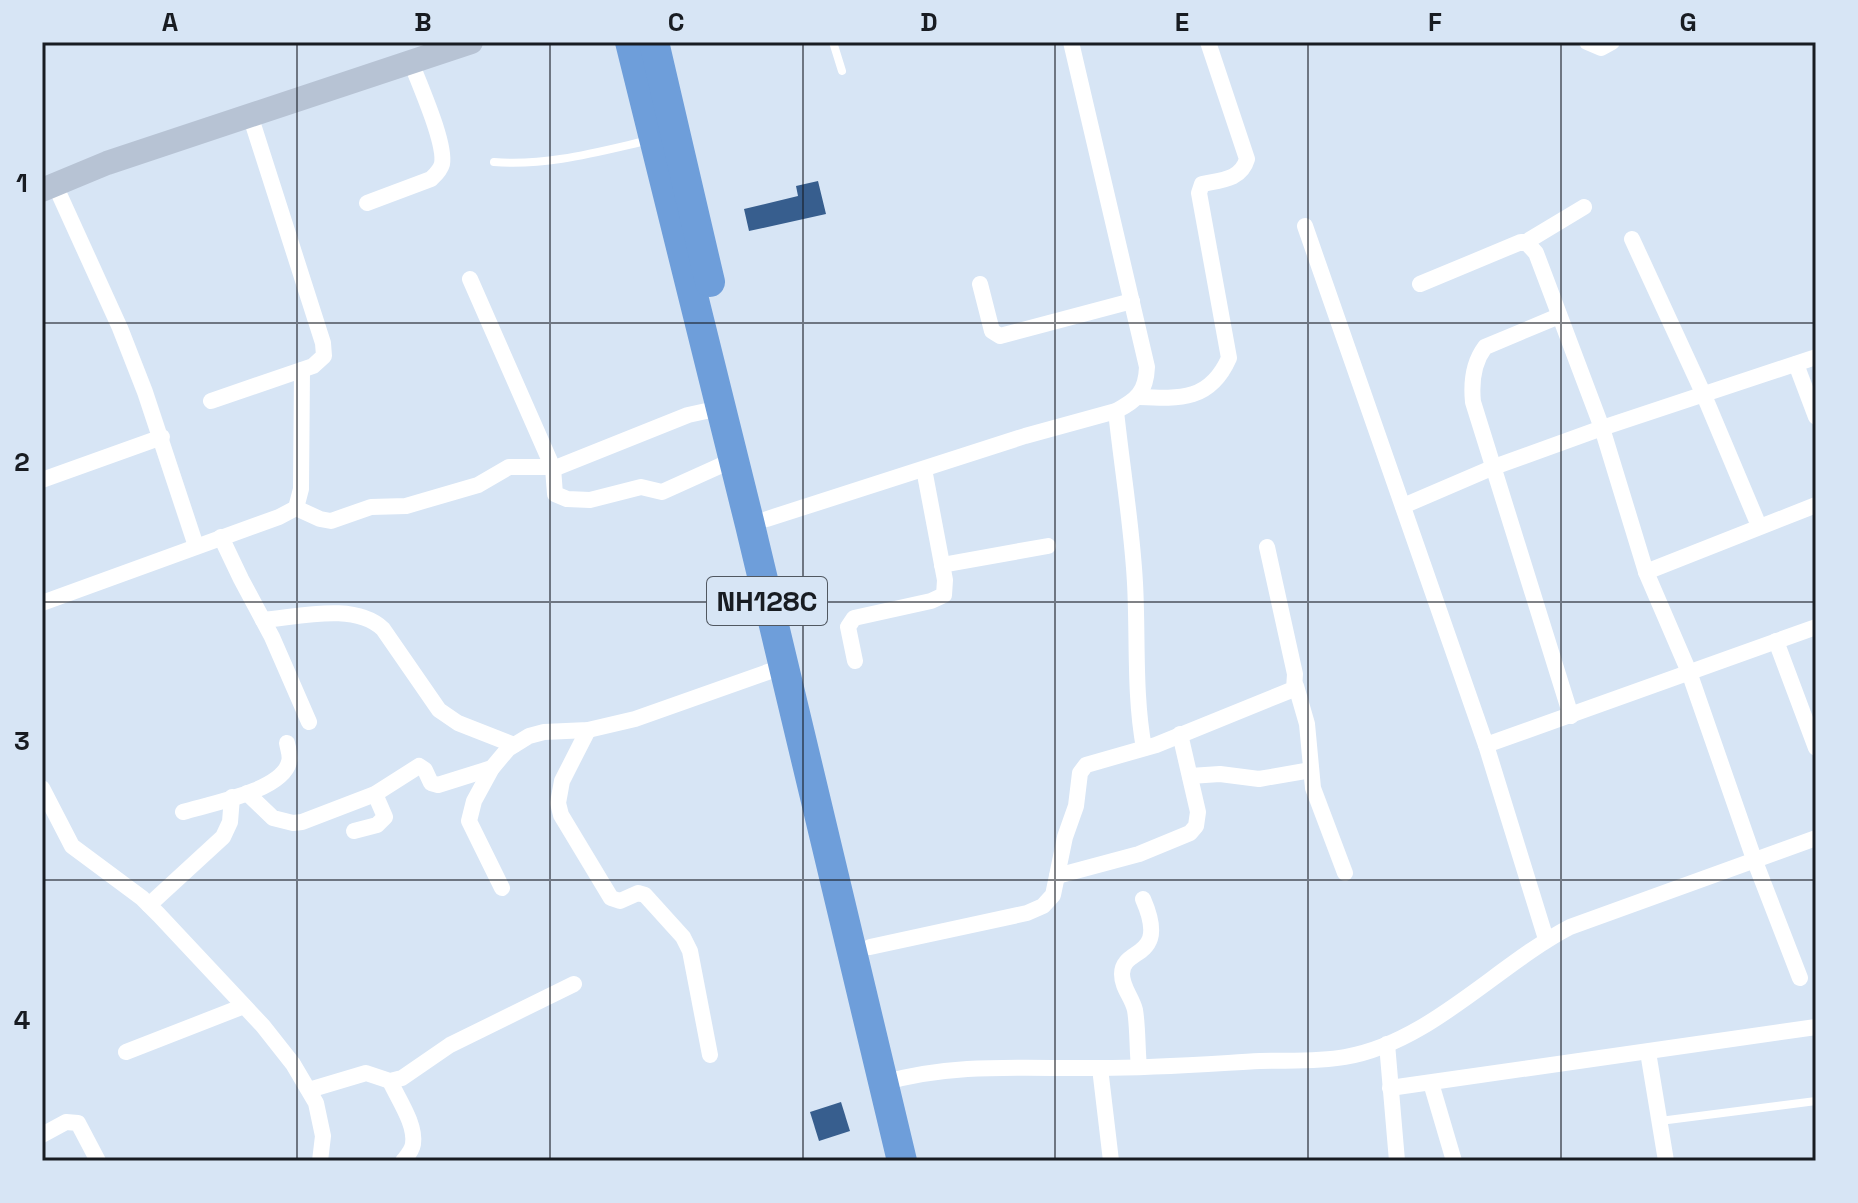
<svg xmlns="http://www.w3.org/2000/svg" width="1858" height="1203" viewBox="0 0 1858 1203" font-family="'Space Grotesk',sans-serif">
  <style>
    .building { fill: #375e8e }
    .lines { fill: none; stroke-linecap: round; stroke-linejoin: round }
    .lane { stroke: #fff; stroke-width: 8 }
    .street { stroke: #fff; stroke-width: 16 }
    .secondary { stroke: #b7c3d4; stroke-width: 24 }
    .highway { stroke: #6e9eda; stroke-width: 30 }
    .grid { fill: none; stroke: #181c22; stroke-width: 2; stroke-opacity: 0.55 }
    .labels { text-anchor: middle; stroke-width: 8; stroke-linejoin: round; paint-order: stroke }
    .shield { fill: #d7e5f5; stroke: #515861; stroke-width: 2 }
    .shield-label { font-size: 28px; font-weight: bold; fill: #181c22 }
    .neatline { fill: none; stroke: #181c22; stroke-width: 3 }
    .grid-label { font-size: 26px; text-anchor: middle; font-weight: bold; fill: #181c22 }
  </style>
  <rect width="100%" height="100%" fill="#d7e5f5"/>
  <g class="building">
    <polygon points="818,181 826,214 749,231 744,209 798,196 796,186"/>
    <polygon points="841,1102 850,1131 819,1141 810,1112"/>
  </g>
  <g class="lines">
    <g class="lane">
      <polyline points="833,42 842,71"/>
      <path d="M494,162C549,166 597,152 650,140"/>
      <polyline points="1660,1121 1816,1101"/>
    </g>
    <g class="street">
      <polyline points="1587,42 1601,48 1612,42"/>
      <polyline points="55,185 120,328 145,392 196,546"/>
      <path d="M367,203L431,179C435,175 440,171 442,164C446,143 419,84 411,62"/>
      <polyline points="1305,226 1486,745 1816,627"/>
      <polyline points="1632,239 1703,393 1759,526"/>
      <polyline points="1526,242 1584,207"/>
      <polyline points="470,279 553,468 555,494 567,499 590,500 641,487 662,492 733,460"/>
      <polyline points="980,284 992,331 1000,336 1132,301"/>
      <polyline points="1420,284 1521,242 1526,242 1536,253 1602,428 1646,572 1689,672 1754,859 1800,978"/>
      <path d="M1559,316L1485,347C1473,363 1471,382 1473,402L1571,716"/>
      <polyline points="1796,364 1816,417"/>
      <path d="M1138,397C1180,399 1210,401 1229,358L1199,193L1202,184C1221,180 1241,180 1247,159L1208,42"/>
      <polyline points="211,401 313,366 324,356 323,343 250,115"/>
      <path d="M1116,411C1122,468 1132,526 1135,583C1138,638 1134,694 1144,748"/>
      <polyline points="42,480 162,437"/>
      <polyline points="1403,506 1494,467 1602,428 1816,357"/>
      <polyline points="296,508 320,519 331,521 371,507 406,506 478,485 509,467 558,467 688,415 720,408"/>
      <path d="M767,519L1025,436L1116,411C1137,400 1146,392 1147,367L1071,42"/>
      <polyline points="221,537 241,579 272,637 309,722"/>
      <polyline points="942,565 1048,546"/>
      <polyline points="1646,572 1816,505"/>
      <polyline points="42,603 279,517 296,508 301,489 302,370"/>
      <path d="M263,620C299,617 355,602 383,629L439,710L458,723L514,745"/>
      <polyline points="1776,641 1816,748"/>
      <polyline points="855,661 848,627 854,618 931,601 944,595 945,580 924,469"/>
      <polyline points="1296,686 1307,724 1313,788 1345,873"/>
      <polyline points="588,730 562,781 558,803 561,815 611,898 620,901 638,893 645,895 683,937 690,951 710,1055"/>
      <polyline points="1486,745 1546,939"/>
      <polyline points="1190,776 1220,774 1259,779 1311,770"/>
      <polyline points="42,788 72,846 142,898 159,915 263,1026 293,1064 316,1103 323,1136 320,1161"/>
      <polyline points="247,793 273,818 293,823 302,822 375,794 419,766 425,770 431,783 438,785 492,768"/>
      <path d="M183,812C209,804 282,791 289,762C291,756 288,749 287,743"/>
      <polyline points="354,831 377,825 385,817 375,794"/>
      <polyline points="1057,876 1139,854 1190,833 1196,826 1198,812 1180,734"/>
      <polyline points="502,888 469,821 474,801 492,768 508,749 529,736 544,732 588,730 635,719 782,667"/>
      <polyline points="149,905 223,837 230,822 232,797"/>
      <polyline points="870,947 1027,913 1043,906 1053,895 1065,837 1076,806 1080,773 1086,765 1156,745 1294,689 1295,674 1267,547"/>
      <polyline points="1387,1044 1397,1161"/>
      <polyline points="126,1052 244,1006"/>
      <polyline points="1648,1052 1666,1161"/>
      <path d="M1139,1067C1137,1048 1138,1028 1135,1010C1132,997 1122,988 1122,974C1122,946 1170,961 1143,899"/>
      <polyline points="1100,1068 1111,1161"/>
      <path d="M390,1081C398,1099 416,1124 413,1144C412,1151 407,1156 403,1161"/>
      <path d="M883,1083C955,1062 1028,1069 1101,1068C1154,1068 1207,1064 1260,1061C1287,1060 1318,1062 1345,1057C1429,1043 1497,965 1570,927L1816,838"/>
      <polyline points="1431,1083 1454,1161"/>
      <polyline points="1390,1088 1816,1027"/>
      <polyline points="309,1090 366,1073 390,1081 402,1078 450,1045 574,984"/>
      <polyline points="42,1135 66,1122 78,1123 98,1161"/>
    </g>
    <polyline class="secondary" points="42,190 107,163 471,42"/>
    <g class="highway">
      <polyline points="630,42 750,525 902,1161"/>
      <polyline points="654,42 710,282"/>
    </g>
  </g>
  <path class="grid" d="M297,42V1161M550,42V1161M803,42V1161M1055,42V1161M1308,42V1161M1561,42V1161M42,323H1816M42,602H1816M42,880H1816"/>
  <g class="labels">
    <rect class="shield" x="707" y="577" width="120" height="48" rx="6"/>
    <g class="shield-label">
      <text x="767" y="611">NH128C</text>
    </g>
  </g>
  <rect width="1858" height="1203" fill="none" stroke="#d7e5f5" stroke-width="88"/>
  <rect x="44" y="44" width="1770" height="1115" class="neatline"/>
  <g class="grid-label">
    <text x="170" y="31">A</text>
    <text x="423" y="31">B</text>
    <text x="676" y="31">C</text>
    <text x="929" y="31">D</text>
    <text x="1182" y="31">E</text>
    <text x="1435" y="31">F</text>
    <text x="1688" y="31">G</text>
    <text x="22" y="192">1</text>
    <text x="22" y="471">2</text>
    <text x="22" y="750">3</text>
    <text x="22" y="1029">4</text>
  </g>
</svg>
